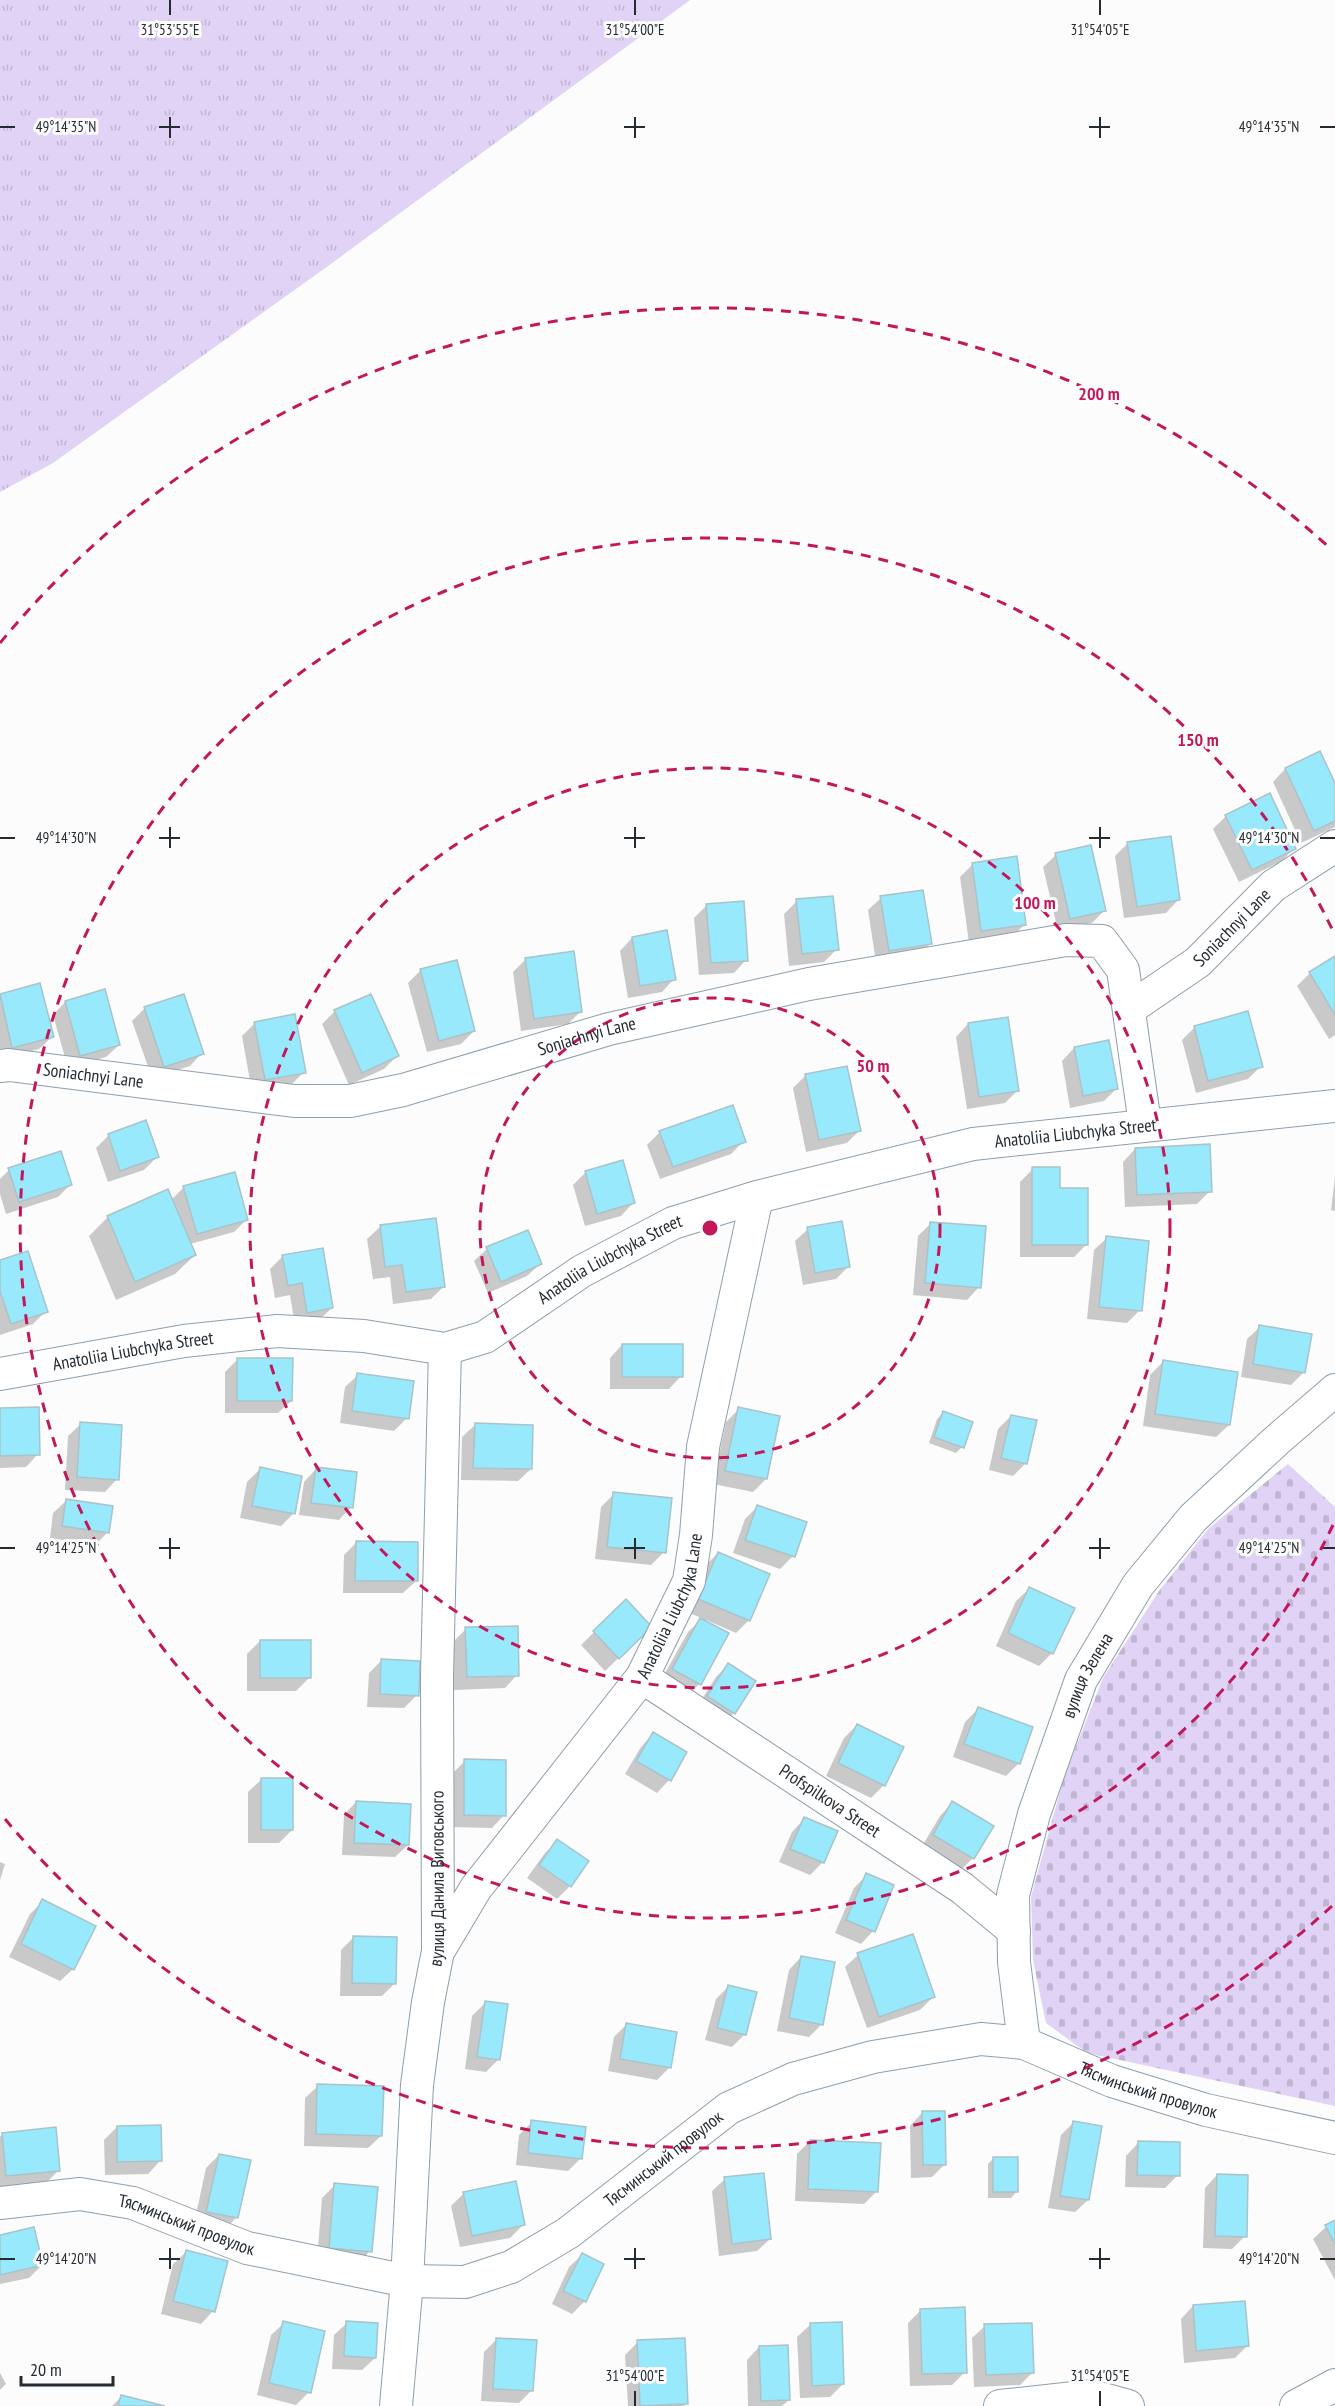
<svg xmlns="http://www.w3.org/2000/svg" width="1335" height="2406" viewBox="0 0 1335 2406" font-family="'PT Sans Narrow',sans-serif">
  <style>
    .grass { fill: url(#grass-tufts) }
    .cemetery { fill: url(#cemetery-stones) }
    .shadow { fill: #0003 }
    .building { fill: #98e9fb; stroke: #a9c3c9; stroke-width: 1.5 }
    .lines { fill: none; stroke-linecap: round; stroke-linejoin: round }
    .minor-casing { stroke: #8d9fad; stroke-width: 34 }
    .minor { stroke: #fff; stroke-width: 32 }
    .ticks { fill: none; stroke: #242b31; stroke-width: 2 }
    .ring { fill: none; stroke: #c2185b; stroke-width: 3; stroke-dasharray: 10 8 }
    .labels { text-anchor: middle; stroke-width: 6; stroke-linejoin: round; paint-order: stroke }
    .street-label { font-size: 18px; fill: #242b31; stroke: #fcfcfc }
    .ticks-label { font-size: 15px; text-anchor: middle; fill: #242b31; stroke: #fcfcfc; stroke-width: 6; stroke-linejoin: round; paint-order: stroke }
    .centre { fill: #c2185b; stroke: #fcfcfc; stroke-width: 3 }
    .ring-label { font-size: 18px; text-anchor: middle; font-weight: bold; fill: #c2185b; stroke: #fcfcfc; stroke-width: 6; stroke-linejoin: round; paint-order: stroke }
  </style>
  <defs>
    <pattern id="grass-tufts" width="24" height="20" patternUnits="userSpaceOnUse" patternTransform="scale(1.5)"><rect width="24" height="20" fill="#e0d3f6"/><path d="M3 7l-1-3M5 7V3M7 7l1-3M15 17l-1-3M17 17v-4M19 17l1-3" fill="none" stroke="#c0b5d3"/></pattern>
    <pattern id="cemetery-stones" width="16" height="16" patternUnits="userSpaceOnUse" patternTransform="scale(1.5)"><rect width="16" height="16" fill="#e0d3f6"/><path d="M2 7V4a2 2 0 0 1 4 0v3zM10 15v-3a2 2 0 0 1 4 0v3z" fill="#c0b5d3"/></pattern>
  </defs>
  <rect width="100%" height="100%" fill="#fcfcfc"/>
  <polygon class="grass" points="0,0 690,0 328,266 53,463 0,492"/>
  <polygon class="cemetery" points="1288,1464 1335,1507 1335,2106 1087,2053 1046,2023 1033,1960 1031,1897 1064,1777 1103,1678 1159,1591 1209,1528"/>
  <g class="shadow">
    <polygon points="1320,753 1335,786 1335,827 1301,843 1273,782 1285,769"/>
    <polygon points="1226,816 1294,848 1282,861 1239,882 1213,829"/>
    <polygon points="1128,843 1178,900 1166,913 1124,918 1115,856"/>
    <polygon points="1056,855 1104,911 1092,923 1058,931 1043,867"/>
    <polygon points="973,864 1025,924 1012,937 969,943 960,877"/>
    <polygon points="881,898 931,943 918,956 876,962 868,910"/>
    <polygon points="797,901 837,949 824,962 789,966 784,914"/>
    <polygon points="707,905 746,960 734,973 699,975 694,918"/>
    <polygon points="632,938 674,979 662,992 628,998 620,951"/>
    <polygon points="1335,958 1335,1035 1329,1039 1297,986 1310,973"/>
    <polygon points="526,959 581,1011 568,1024 521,1031 513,972"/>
    <polygon points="421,970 474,1031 461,1044 427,1052 408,983"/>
    <polygon points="38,985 52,1037 39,1049 0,1059 0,995"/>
    <polygon points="370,996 397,1056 384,1069 349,1085 322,1024 334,1012"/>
    <polygon points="65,1002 119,1045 106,1057 68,1068 53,1015"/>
    <polygon points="145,1008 202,1053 190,1066 152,1078 132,1021"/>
    <polygon points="255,1023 304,1072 291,1085 252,1092 242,1036"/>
    <polygon points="968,1024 1018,1090 1005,1103 967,1109 956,1037"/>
    <polygon points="1195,1027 1261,1066 1248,1079 1196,1093 1182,1040"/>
    <polygon points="1074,1048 1116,1089 1104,1101 1070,1108 1062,1061"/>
    <polygon points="846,1067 860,1130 847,1143 806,1152 793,1088 805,1076"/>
    <polygon points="660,1132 744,1141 731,1154 660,1179 647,1145"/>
    <polygon points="109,1135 157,1157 144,1170 108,1182 96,1148"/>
    <polygon points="1135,1149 1210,1191 1197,1204 1125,1207 1123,1162"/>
    <polygon points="1033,1169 1058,1189 1086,1245 1074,1257 1020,1257 1020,1182"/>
    <polygon points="9,1170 71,1184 58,1197 6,1214 0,1194 0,1179"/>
    <polygon points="586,1172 633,1203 621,1216 585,1226 573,1185"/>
    <polygon points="1335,1177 1335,1211 1331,1210"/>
    <polygon points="184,1187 247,1219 234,1232 190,1244 195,1255 175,1274 116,1300 89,1236 108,1217 171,1200"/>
    <polygon points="931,1223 979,1287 967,1300 913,1295 918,1236"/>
    <polygon points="380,1227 444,1286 431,1299 393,1304 390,1277 373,1279 367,1239"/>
    <polygon points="808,1229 849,1266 836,1279 803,1285 795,1241"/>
    <polygon points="1107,1238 1140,1310 1127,1323 1087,1319 1094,1250"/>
    <polygon points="487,1249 540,1264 527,1276 488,1293 474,1261"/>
    <polygon points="283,1256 332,1308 319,1320 295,1325 290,1295 275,1298 270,1269"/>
    <polygon points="0,1261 46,1311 33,1324 0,1335"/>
    <polygon points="1260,1327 1304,1372 1291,1385 1241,1377 1247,1339"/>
    <polygon points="622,1345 681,1376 669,1389 610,1389 610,1358"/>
    <polygon points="238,1359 291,1401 278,1413 225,1413 225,1372"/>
    <polygon points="1163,1362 1229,1425 1216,1437 1143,1426 1150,1375"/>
    <polygon points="358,1375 407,1418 394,1431 340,1423 345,1387"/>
    <polygon points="0,1409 38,1454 26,1467 0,1468"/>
    <polygon points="739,1409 778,1417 766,1479 753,1492 713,1484 726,1422"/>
    <polygon points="943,1413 962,1447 956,1453 929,1443 937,1419"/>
    <polygon points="1011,1416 1026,1463 1013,1476 989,1470 998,1429"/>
    <polygon points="81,1424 117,1479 105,1492 65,1490 68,1436"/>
    <polygon points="475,1425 531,1469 518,1481 461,1480 462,1437"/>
    <polygon points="260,1469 293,1514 281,1526 240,1518 247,1482"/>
    <polygon points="316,1469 351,1507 339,1520 299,1515 304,1482"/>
    <polygon points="614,1494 664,1552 651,1565 595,1559 601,1507"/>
    <polygon points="66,1501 108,1532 95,1545 50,1538 53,1513"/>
    <polygon points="758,1506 805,1523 793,1556 780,1569 733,1553 745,1519"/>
    <polygon points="357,1542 416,1581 403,1593 343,1593 344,1555"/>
    <polygon points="718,1553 749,1620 736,1633 706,1620 699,1684 687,1696 660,1682 688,1632 702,1618 686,1612 705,1566"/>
    <polygon points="1029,1589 1052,1653 1039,1666 996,1646 1016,1601"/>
    <polygon points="626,1601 638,1639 605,1671 581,1645"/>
    <polygon points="466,1629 517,1675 505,1688 454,1690 453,1642"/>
    <polygon points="260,1641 309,1678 296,1691 247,1691 247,1654"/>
    <polygon points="381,1661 417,1695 404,1708 367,1707 369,1673"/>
    <polygon points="728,1665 754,1681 734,1713 721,1726 695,1710 716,1677"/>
    <polygon points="978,1709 1019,1763 1006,1776 953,1757 965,1722"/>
    <polygon points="857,1725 884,1785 871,1798 826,1776 844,1738"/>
    <polygon points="653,1734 669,1780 657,1793 625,1774 641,1747"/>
    <polygon points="465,1761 504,1815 492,1828 451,1827 452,1774"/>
    <polygon points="261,1780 292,1830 279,1843 248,1843 248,1792"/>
    <polygon points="356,1802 408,1845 395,1857 342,1855 344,1815"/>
    <polygon points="952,1803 973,1858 960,1871 921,1848 940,1816"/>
    <polygon points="804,1819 823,1862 810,1875 779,1862 792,1832"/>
    <polygon points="558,1841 587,1861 570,1886 557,1899 527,1878 545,1853"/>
    <polygon points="0,1862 5,1864 0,1880"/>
    <polygon points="867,1875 873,1931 861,1944 835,1933 854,1888"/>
    <polygon points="43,1901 73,1969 60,1981 9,1957 30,1914"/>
    <polygon points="354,1937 395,1983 382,1996 340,1996 341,1950"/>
    <polygon points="858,1955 933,1997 920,2010 867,2028 845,1967"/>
    <polygon points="801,1957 822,2024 809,2037 777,2031 789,1970"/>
    <polygon points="728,1987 745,2034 732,2047 705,2040 716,1999"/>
    <polygon points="485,2003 499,2059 486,2072 465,2069 472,2016"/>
    <polygon points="627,2024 670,2067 657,2080 608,2071 614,2037"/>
    <polygon points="318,2086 381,2136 368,2148 304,2146 305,2098"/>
    <polygon points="922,2113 945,2164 932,2177 911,2178 910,2126"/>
    <polygon points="532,2122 581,2158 568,2171 516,2165 519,2135"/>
    <polygon points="1073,2123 1088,2200 1075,2212 1048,2208 1061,2135"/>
    <polygon points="117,2127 160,2161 148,2174 105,2175 104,2140"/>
    <polygon points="2,2134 59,2170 46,2183 0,2188 0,2137"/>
    <polygon points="810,2141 877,2191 864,2204 795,2201 797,2154"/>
    <polygon points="1138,2143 1178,2175 1165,2188 1125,2187 1126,2156"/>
    <polygon points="219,2155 237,2217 224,2230 194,2224 206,2168"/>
    <polygon points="994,2158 1017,2191 1011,2198 988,2198 988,2164"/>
    <polygon points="1217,2175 1245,2236 1232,2249 1203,2248 1205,2188"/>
    <polygon points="725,2179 770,2239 757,2251 719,2256 712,2191"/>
    <polygon points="335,2185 370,2251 358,2264 317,2260 322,2198"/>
    <polygon points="464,2193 523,2225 510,2238 460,2247 451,2206"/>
    <polygon points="1335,2222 1335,2280 1313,2239 1326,2227"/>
    <polygon points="0,2236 42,2265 29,2278 0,2284"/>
    <polygon points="186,2252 213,2311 201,2324 161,2314 173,2264"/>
    <polygon points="582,2255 585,2301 572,2314 552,2304 569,2267"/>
    <polygon points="1193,2306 1247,2346 1235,2358 1184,2363 1181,2319"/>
    <polygon points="921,2310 965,2372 952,2385 910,2386 908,2323"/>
    <polygon points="284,2323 309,2392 296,2405 257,2395 271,2335"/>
    <polygon points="347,2323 375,2358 362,2370 332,2369 334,2335"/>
    <polygon points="810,2325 843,2384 830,2397 800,2398 797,2337"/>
    <polygon points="985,2326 1032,2373 1020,2385 974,2387 972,2338"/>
    <polygon points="497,2339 532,2390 519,2403 481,2401 484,2352"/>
    <polygon points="638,2342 687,2403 684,2406 628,2406 625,2355"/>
    <polygon points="759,2347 789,2400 782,2406 748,2406 747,2360"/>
    <polygon points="0,2373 6,2384 0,2390"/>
    <polygon points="121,2397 159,2406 112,2406"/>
  </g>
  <g class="building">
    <polygon points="1320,751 1335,783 1335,821 1314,831 1285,768"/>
    <polygon points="1270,793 1296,849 1252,870 1225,815"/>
    <polygon points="1171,836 1180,900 1137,907 1127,842"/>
    <polygon points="1091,845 1106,911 1070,919 1055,853"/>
    <polygon points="1017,856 1026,925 981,931 972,863"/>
    <polygon points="923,890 932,944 889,951 880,896"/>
    <polygon points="833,896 839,950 802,954 796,899"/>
    <polygon points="744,901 748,961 711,963 706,904"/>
    <polygon points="667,930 676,980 640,986 632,937"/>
    <polygon points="574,951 582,1012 534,1019 525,958"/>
    <polygon points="1335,956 1335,1015 1309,972"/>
    <polygon points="457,960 475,1031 439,1041 420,969"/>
    <polygon points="40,983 54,1037 12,1048 0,994"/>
    <polygon points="105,989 120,1045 80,1056 65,1001"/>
    <polygon points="184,994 204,1054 164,1067 144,1007"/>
    <polygon points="371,994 399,1056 362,1073 334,1010"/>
    <polygon points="1248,1011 1263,1067 1208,1081 1194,1026"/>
    <polygon points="295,1014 306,1073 265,1080 254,1022"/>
    <polygon points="1008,1017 1019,1091 979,1097 968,1023"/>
    <polygon points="1109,1040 1118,1089 1083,1096 1074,1047"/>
    <polygon points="847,1066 861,1131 819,1140 805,1074"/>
    <polygon points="733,1105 746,1142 673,1167 659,1131"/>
    <polygon points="146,1120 159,1157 120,1171 108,1134"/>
    <polygon points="1210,1144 1212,1192 1137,1195 1135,1148"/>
    <polygon points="61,1151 72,1185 19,1202 8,1168"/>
    <polygon points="623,1160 635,1203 597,1214 585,1171"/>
    <polygon points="1032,1167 1060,1167 1060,1188 1088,1188 1088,1245 1032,1245"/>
    <polygon points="235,1172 248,1220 197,1234 183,1186"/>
    <polygon points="168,1189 196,1255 135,1282 107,1216"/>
    <polygon points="436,1218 445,1287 406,1292 402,1265 385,1267 380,1225"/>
    <polygon points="842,1221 850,1267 815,1273 807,1227"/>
    <polygon points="930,1222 986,1226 981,1288 925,1283"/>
    <polygon points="528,1230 542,1264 501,1282 486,1247"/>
    <polygon points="1106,1236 1149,1241 1142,1311 1099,1307"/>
    <polygon points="323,1248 333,1308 307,1313 302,1283 288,1286 282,1255"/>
    <polygon points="28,1251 48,1312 11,1324 0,1291 0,1260"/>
    <polygon points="1259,1325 1312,1334 1305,1373 1253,1364"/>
    <rect x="622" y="1344" width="61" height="33"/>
    <polygon points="237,1358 293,1358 292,1401 237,1401"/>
    <polygon points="1163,1360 1238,1372 1230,1425 1155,1414"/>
    <polygon points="357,1373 414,1381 409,1419 352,1411"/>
    <polygon points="39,1407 40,1455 0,1456 0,1408"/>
    <polygon points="738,1407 780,1416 767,1479 725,1471"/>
    <polygon points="943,1411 973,1422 964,1448 934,1437"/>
    <polygon points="1011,1415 1037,1420 1027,1464 1001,1458"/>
    <polygon points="80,1422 122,1425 119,1480 77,1477"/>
    <polygon points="475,1423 533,1425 532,1469 473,1468"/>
    <polygon points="260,1467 302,1476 295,1514 252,1506"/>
    <polygon points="316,1467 357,1472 353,1508 311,1503"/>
    <polygon points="613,1492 672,1498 666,1553 607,1547"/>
    <polygon points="66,1499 113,1506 109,1533 62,1526"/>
    <polygon points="757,1505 807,1522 795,1557 745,1540"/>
    <polygon points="356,1541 418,1542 418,1581 355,1581"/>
    <polygon points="718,1552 770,1574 750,1621 698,1599"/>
    <polygon points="1029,1587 1075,1608 1053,1654 1008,1633"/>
    <polygon points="626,1599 652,1627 619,1659 593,1631"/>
    <polygon points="700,1618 729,1633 701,1685 672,1669"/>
    <polygon points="518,1626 519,1676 467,1677 465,1627"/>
    <rect x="260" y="1640" width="51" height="38"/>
    <polygon points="381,1659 420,1661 419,1696 380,1694"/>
    <polygon points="728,1663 756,1681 735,1714 707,1696"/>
    <polygon points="978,1707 1033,1727 1020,1764 964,1744"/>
    <polygon points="857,1724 904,1747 885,1786 838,1763"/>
    <polygon points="653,1732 687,1752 671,1781 636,1761"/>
    <polygon points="464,1759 506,1760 506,1816 464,1815"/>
    <rect x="261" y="1778" width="32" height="52"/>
    <polygon points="356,1801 411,1804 409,1845 354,1843"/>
    <polygon points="952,1801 994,1826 974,1859 933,1835"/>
    <polygon points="804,1817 838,1831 824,1863 790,1849"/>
    <polygon points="557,1839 589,1861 571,1887 539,1865"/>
    <polygon points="866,1873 894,1885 875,1932 846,1920"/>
    <polygon points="42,1899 96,1926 74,1970 21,1944"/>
    <polygon points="913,1934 935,1997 879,2017 857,1953"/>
    <polygon points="353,1936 397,1937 396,1984 352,1983"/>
    <polygon points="801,1956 835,1962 823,2025 789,2018"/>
    <polygon points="728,1985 757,1992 746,2035 717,2028"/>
    <polygon points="485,2001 508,2004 500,2060 477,2057"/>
    <polygon points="626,2023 677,2032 671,2068 620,2059"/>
    <polygon points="317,2084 384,2086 382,2136 316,2134"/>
    <polygon points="922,2111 945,2111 946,2165 923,2165"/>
    <polygon points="531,2120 586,2127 582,2159 528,2153"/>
    <polygon points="1073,2121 1102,2126 1089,2200 1060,2196"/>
    <polygon points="161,2125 162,2161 117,2162 117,2126"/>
    <polygon points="56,2127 60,2171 6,2176 2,2133"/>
    <polygon points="810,2140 881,2143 878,2192 808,2189"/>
    <polygon points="1138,2141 1180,2142 1180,2176 1137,2175"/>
    <polygon points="219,2154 251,2160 238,2218 206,2212"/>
    <rect x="993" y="2157" width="25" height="35"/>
    <polygon points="764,2173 771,2239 732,2244 724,2177"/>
    <polygon points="1217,2174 1248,2175 1247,2237 1215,2236"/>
    <polygon points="516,2181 525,2225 472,2236 463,2192"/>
    <polygon points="334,2183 378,2187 372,2252 329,2248"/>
    <polygon points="1335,2220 1335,2244 1325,2225"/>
    <polygon points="34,2227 43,2265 0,2275 0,2235"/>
    <polygon points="186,2250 228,2261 215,2312 173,2301"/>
    <polygon points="582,2253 604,2264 586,2302 563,2291"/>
    <polygon points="1245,2301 1249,2346 1196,2351 1193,2305"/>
    <polygon points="965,2307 967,2373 922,2374 920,2309"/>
    <polygon points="283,2321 325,2331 311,2393 269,2383"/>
    <polygon points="346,2321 378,2323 376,2358 344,2356"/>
    <polygon points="842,2322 844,2384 812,2386 810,2323"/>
    <polygon points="1032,2323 1034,2373 986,2375 984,2324"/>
    <polygon points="496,2338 537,2340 533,2391 493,2389"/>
    <polygon points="685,2338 688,2404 640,2406 637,2340"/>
    <polygon points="788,2345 790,2400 761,2401 759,2346"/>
    <polygon points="121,2395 165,2406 118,2406"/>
  </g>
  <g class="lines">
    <g class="minor-casing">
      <g id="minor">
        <path id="s1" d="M1129,1009L1198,962L1273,886L1335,846"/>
        <path id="s2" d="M0,1066L9,1065L294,1101H350L403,1090L609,1029L809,984L1066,940L1102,941L1123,970L1145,1124"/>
        <path id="s3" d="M0,1374L184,1341L277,1331L364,1336L445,1349L485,1337L582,1271L673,1223L757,1197L973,1144L1335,1106"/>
        <path id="s4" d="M642,1677L962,1888L1014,1931"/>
        <path id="s5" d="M439,1950L476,1888L642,1677L689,1581L696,1535L703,1447L757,1197"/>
        <path id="s6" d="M1024,2043L1014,1962L1013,1895L1034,1814L1081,1680L1138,1585L1193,1518L1276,1441L1335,1390"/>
        <path id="s7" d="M0,2203L80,2194L133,2203L247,2248L407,2281L465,2282L511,2267L568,2233L729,2108L793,2079L873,2057L981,2039L1024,2043L1112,2081L1206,2110L1335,2138"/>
        <path id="s8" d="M396,2406L407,2281L417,2085L428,2002L438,1951L437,1676L445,1349"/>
        <polyline points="1000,2406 1092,2396 1128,2406"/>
        <polyline points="1296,2406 1335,2385"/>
      </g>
    </g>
    <use href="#minor" class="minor"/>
  </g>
  <path class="ticks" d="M170,0V15M635,0V15M1100,0V15M170,117V138M635,117V138M1100,117V138M0,127H15M159,127H180M624,127H645M1089,127H1110M1320,127H1335M170,827V848M635,827V848M1100,827V848M0,838H15M159,838H180M624,838H645M1089,838H1110M1320,838H1335M170,1538V1559M635,1538V1559M1100,1538V1559M0,1548H15M159,1548H180M624,1548H645M1089,1548H1110M1320,1548H1335M170,2248V2269M635,2248V2269M1100,2248V2269M0,2259H15M159,2259H180M624,2259H645M1089,2259H1110M1320,2259H1335M635,2391V2406M1100,2391V2406"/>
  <g class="ring">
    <circle cx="710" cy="1228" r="230"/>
    <circle cx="710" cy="1228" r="460"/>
    <path d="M1333 1525A690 690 0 1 1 1333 931"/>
    <path d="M1332 1906A920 920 0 0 1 0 1813M0 643A920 920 0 0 1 1332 550"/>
  </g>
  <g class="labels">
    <g class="street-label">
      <text dy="6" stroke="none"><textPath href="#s1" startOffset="132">Soniachnyi Lane</textPath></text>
      <text dy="6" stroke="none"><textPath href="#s2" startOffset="598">Soniachnyi Lane</textPath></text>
      <text dy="6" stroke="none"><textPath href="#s2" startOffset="94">Soniachnyi Lane</textPath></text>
      <text dy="6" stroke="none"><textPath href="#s3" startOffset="1125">Anatoliia Liubchyka Street</textPath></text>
      <text dy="6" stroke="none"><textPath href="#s3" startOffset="639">Anatoliia Liubchyka Street</textPath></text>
      <text dy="6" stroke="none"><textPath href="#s3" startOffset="135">Anatoliia Liubchyka Street</textPath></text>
      <text dy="6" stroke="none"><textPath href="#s5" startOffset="418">Anatoliia Liubchyka Lane</textPath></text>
      <text dy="6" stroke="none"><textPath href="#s6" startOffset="381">вулиця Зелена</textPath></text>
      <text dy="6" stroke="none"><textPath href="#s4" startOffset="225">Profspilkova Street</textPath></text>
      <text dy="6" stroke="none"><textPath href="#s8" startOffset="530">вулиця Данила Виговського</textPath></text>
      <text dy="6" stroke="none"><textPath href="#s7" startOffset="1236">Тясминський провулок</textPath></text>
      <text dy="6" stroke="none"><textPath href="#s7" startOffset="714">Тясминський провулок</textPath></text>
      <text dy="6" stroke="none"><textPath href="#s7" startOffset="192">Тясминський провулок</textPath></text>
    </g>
  </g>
  <g class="ticks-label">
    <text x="170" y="35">31°53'55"E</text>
    <text x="635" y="35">31°54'00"E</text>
    <text x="1100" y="35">31°54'05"E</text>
    <text x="66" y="132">49°14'35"N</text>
    <text x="1269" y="132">49°14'35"N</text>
    <text x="66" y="843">49°14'30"N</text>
    <text x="1269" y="843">49°14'30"N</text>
    <text x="66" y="1553">49°14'25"N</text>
    <text x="1269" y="1553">49°14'25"N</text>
    <text x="66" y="2264">49°14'20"N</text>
    <text x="1269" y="2264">49°14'20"N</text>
    <text x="635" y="2381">31°54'00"E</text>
    <text x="1100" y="2381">31°54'05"E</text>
  </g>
  <circle cx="710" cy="1228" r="9" class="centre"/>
  <g class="ring-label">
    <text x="1099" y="400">200 m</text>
    <text x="1198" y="746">150 m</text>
    <text x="1035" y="909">100 m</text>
    <text x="873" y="1072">50 m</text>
  </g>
  <path d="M21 2376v9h92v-9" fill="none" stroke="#242b31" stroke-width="3"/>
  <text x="30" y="2376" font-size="18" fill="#242b31" stroke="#fcfcfc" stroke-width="4.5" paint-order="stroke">20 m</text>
</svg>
